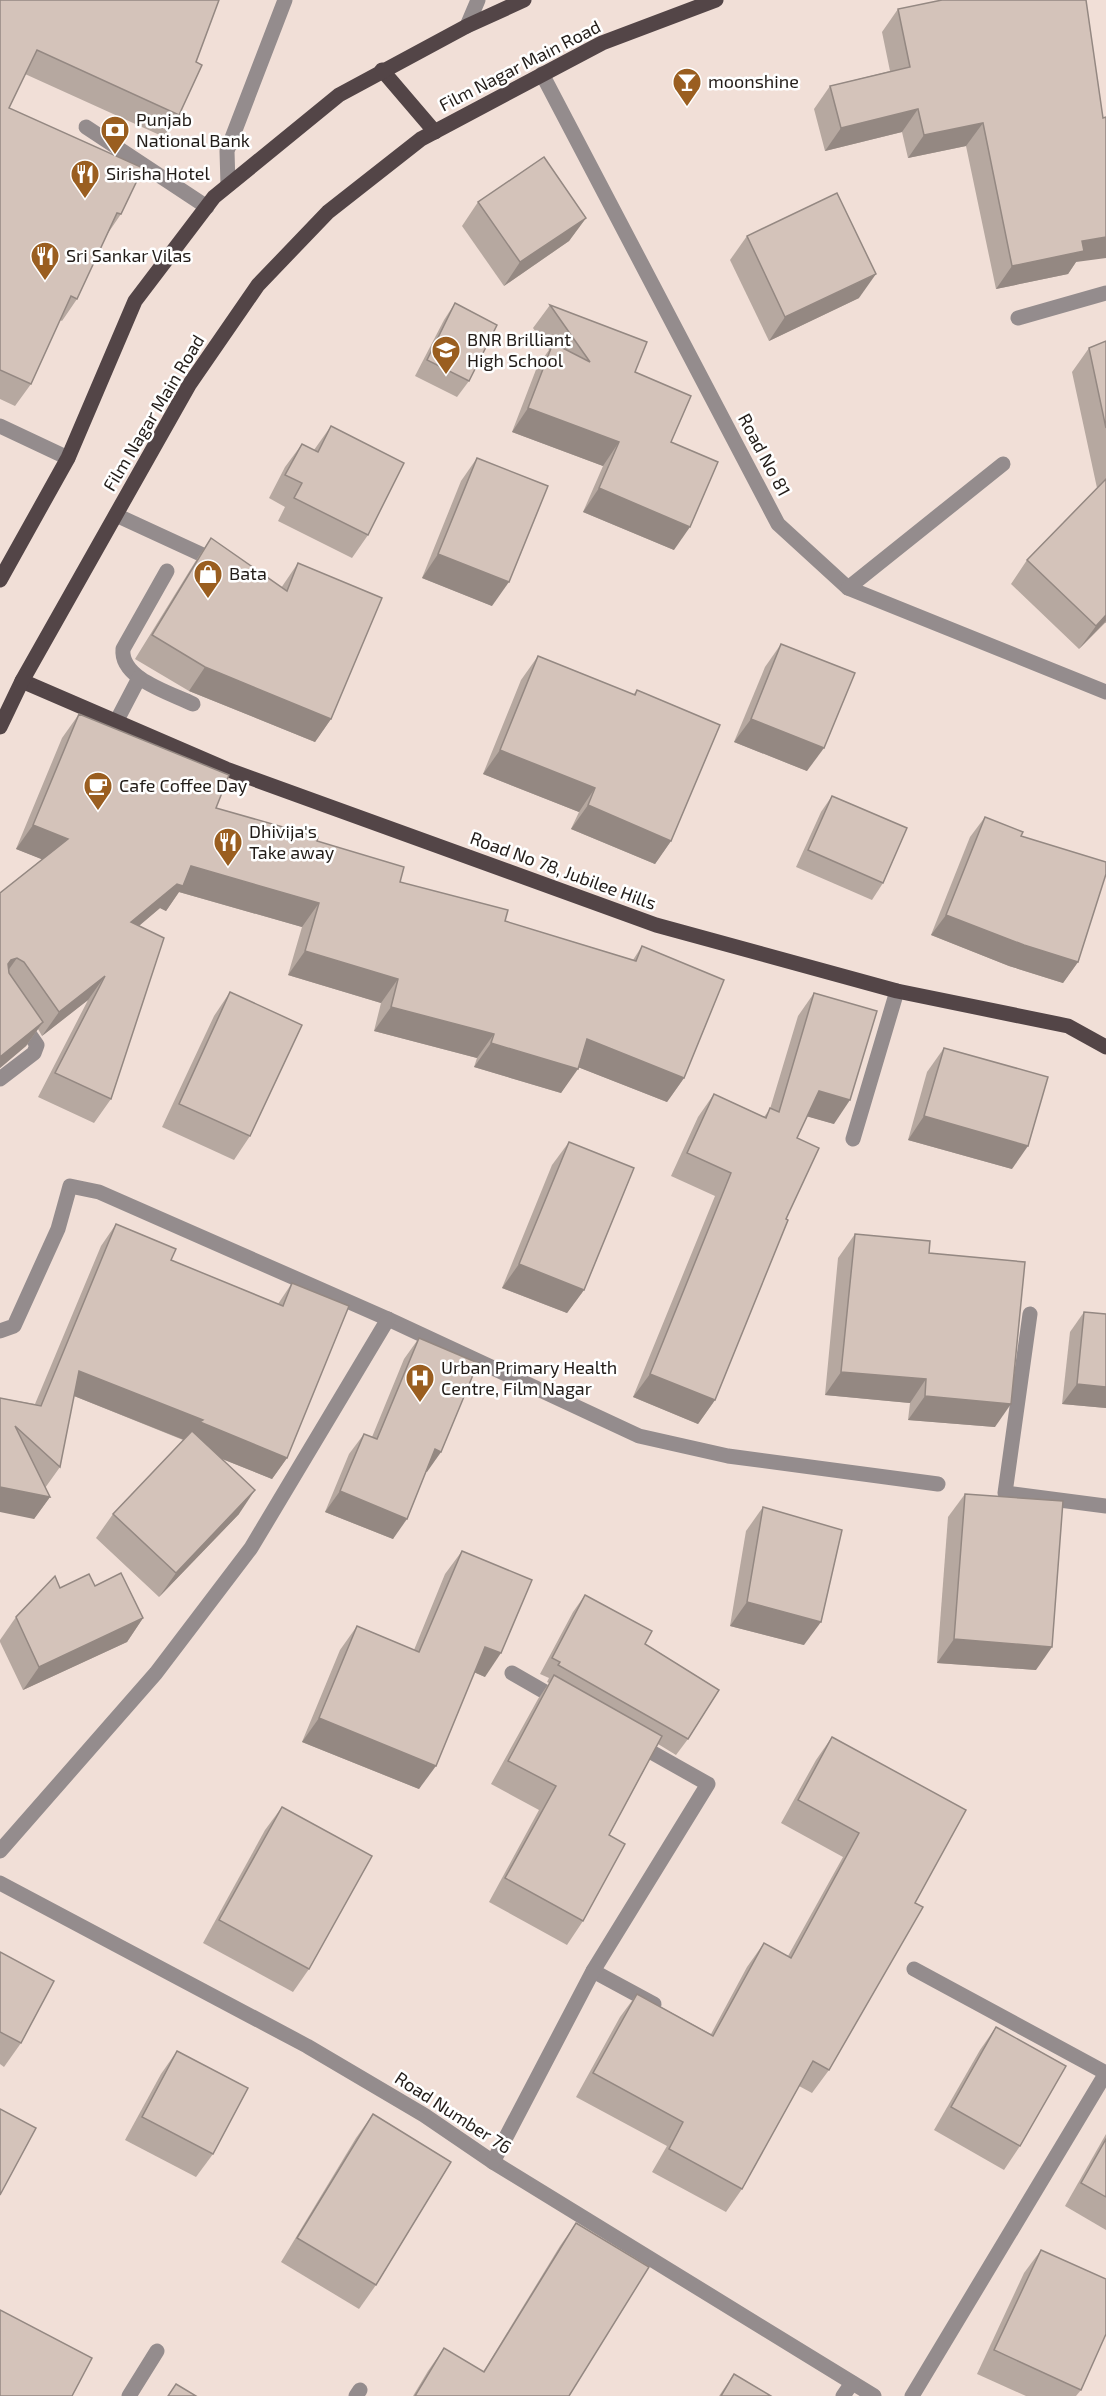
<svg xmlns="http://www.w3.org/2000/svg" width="1106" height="2396" viewBox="0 0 1106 2396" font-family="'Exo 2',sans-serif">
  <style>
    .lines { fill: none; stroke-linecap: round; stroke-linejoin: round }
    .minor { stroke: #948c8d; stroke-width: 15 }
    .major { stroke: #534547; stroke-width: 15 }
    .wall { fill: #b6a8a0 }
    .shaded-wall { fill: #948882 }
    .building { fill: #d4c3ba; stroke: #948882; stroke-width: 1.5 }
    .labels { text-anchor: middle; stroke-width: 5; stroke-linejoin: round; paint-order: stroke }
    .street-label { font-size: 18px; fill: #221c18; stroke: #fff }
    .poi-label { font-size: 18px; fill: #221c18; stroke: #fff; text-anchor: start }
  </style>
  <rect width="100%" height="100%" fill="#f1dfd7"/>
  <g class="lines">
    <g class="minor">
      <polyline points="467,26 478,0"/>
      <polyline points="542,74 778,524 848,588 1106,692"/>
      <polyline points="86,127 207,207"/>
      <polyline points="228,185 227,151 285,0"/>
      <polyline points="1018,318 1106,293"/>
      <polyline points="0,426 68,458"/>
      <polyline points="116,515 218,562"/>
      <path d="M167,571L123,649C120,679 171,693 193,704"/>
      <polyline points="848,588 1003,464"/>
      <polyline points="116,722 139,678"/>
      <polyline points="0,992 37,1045 34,1053 0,1079"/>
      <polyline points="853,1139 897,991"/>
      <polyline points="1030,1314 1005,1493 1106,1506"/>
      <polyline points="0,1331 14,1326 58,1229 70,1186 99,1192 388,1319 639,1436 728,1456 938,1484"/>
      <polyline points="512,1673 559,1700"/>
      <polyline points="0,1851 156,1673 251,1548 388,1319"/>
      <polyline points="0,1883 307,2046 424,2115 493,2162 874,2396"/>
      <polyline points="914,1969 1106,2073"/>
      <polyline points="593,1971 654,2004"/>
      <polyline points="493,2162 593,1971 708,1784 637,1744"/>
      <polyline points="129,2396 157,2351"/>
      <polyline points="356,2396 360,2390"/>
      <polyline points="843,2396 852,2383"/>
      <polyline points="912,2396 1106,2073"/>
    </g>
    <g class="major">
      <polyline points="382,70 435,132"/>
      <polyline points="0,580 68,458 135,301 214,197 339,95 467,26 524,0"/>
      <polyline points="22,681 226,769 656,925 897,991 1068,1026 1106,1047"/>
      <polyline points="0,727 22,681 189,385 258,285 328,212 421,139 602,43 716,0"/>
    </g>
  </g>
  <g class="wall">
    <polygon points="0,0 196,62 179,115 164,137 25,74 9,108 121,214 106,236 77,299 62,321 60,320 31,384 15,406 0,399"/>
    <polygon points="942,0 1076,262 1068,274 996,289 966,146 908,158 902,132 825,151 814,109 830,86 890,71 882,32 898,9"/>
    <polygon points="478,202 586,218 569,241 504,286 462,226"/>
    <polygon points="747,236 859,298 769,341 730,260"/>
    <polygon points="455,303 469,381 457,397 415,376 444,320"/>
    <polygon points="550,305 635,372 671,442 674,550 583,512 603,466 512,432 537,367 549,350 533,328"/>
    <polygon points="1106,341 1106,623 1105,623 1079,649 1011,584 1027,560 1097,488 1072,372 1089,348"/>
    <polygon points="331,426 368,535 352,558 278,521 285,507 269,498 285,467 302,444 314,450"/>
    <polygon points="477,458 492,606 422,578 461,481"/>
    <polygon points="211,538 281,588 298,563 331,719 315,742 189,691 135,659 195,562"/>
    <polygon points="781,644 807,771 734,742 765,667"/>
    <polygon points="538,656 633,695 637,690 671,841 655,864 571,829 579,812 483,774 521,680"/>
    <polygon points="79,714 216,808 317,841 400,882 505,921 633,960 642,946 684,1078 667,1102 578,1067 561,1093 474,1067 477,1058 374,1031 381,1003 288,975 302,927 179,892 166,911 160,908 139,926 111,1099 94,1123 38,1097 88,1000 42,1036 38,1029 26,1046 0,1068 0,893 42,859 16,849 62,738"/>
    <polygon points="832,796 883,883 872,900 796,867 821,812"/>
    <polygon points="985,817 1021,836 1078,962 1063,983 1009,966 931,935 970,837"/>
    <polygon points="230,992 250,1136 234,1160 162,1127 214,1016"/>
    <polygon points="814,993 834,1124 807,1116 797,1138 786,1219 715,1400 698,1424 633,1397 715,1196 671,1176 698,1117 714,1094 764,1117 770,1109 798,1016"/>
    <polygon points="944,1048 1012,1169 908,1140 927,1072"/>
    <polygon points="569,1142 584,1290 567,1313 502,1288 552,1165"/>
    <polygon points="116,1224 171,1260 278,1304 292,1283 287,1458 272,1479 222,1459 239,1514 159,1597 96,1538 113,1514 183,1440 74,1396 60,1467 45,1488 50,1497 34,1519 0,1398 35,1404 101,1246"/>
    <polygon points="855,1234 929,1253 995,1427 908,1420 910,1403 825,1395 838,1258"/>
    <polygon points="1084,1312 1106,1314 1106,1408 1062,1404 1070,1332"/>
    <polygon points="419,1338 441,1452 426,1472 393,1539 325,1512 349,1454 364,1434 372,1437 404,1359"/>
    <polygon points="965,1494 1036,1670 937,1663 948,1517"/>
    <polygon points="763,1507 804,1645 730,1626 746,1531"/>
    <polygon points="462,1551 485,1677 474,1672 419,1789 302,1742 340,1650 357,1626 414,1650 445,1574"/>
    <polygon points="95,1586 143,1618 127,1642 23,1690 0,1642 0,1640 16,1617 60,1588"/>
    <polygon points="585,1595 645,1644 688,1739 676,1755 658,1744 609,1835 583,1921 567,1945 489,1902 539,1810 491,1784 538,1699 549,1683 547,1682 549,1678 540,1674 573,1612"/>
    <polygon points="832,1737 915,1903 829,2070 812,2093 799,2086 742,2189 726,2212 652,2172 667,2146 576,2097 620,2017 637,1994 711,2034 747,1967 764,1943 788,1956 843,1857 781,1823 816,1760"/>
    <polygon points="282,1807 309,1969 293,1992 203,1943 265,1830"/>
    <polygon points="0,1952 21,2043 4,2067 0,2064"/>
    <polygon points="996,2027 1020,2146 1004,2170 934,2130 980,2050"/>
    <polygon points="177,2051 213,2154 196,2177 125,2140 161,2074"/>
    <polygon points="373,2114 376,2285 359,2309 281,2262 356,2138"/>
    <polygon points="1106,2134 1106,2230 1065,2206"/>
    <polygon points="576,2223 569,2396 413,2396 428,2371 444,2348 483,2372 560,2246"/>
    <polygon points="1041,2250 1081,2390 1076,2396 1026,2396 977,2374 1024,2273"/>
    <polygon points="734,2374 771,2396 719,2396"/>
  </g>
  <g class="shaded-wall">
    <polygon points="918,109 902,132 825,151 841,128"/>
    <polygon points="983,123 966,146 908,158 924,135"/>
    <polygon points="586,218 569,241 504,286 520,262"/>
    <polygon points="1106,237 1106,258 1076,262 1068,274 996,289 1012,266 1082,241"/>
    <polygon points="876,274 859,298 769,341 785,317"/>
    <polygon points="528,408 619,442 603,466 512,432"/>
    <polygon points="599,488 690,527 674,550 583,512"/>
    <polygon points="438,554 509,582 492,606 422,578"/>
    <polygon points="1106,615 1106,621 1079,649 1096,626"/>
    <polygon points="205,667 331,719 315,742 189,691"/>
    <polygon points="751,719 824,748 807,771 734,742"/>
    <polygon points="500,750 595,788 579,812 483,774"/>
    <polygon points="588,805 671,841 655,864 571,829"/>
    <polygon points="33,825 68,839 51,863 16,849"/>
    <polygon points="191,866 319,903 302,927 179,892 166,911 160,908 115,946 131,922"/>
    <polygon points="946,915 1078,962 1063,983 1009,966 931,935"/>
    <polygon points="305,951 398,979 381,1003 288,975"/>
    <polygon points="17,958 0,982 0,976 11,960"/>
    <polygon points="105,976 88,1000 42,1036 59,1012"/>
    <polygon points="391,1007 494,1034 477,1058 374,1031"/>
    <polygon points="43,1022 26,1046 0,1068 0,1057"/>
    <polygon points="587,1039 684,1078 667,1102 570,1064"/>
    <polygon points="491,1043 578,1069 561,1093 474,1067"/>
    <polygon points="819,1091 850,1100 834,1124 802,1115"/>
    <polygon points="924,1116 1028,1146 1012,1169 908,1140"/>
    <polygon points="519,1264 584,1290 567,1313 502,1288"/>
    <polygon points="79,1371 203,1420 287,1458 272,1479 185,1444 187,1441 64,1392"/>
    <polygon points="841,1372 926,1379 910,1403 825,1395"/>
    <polygon points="650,1374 715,1400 698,1424 633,1397"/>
    <polygon points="1077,1384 1106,1387 1106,1408 1062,1404"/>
    <polygon points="925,1396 1011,1404 995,1427 908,1420"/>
    <polygon points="435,1449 441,1452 427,1472 421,1470"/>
    <polygon points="0,1487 50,1497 34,1519 0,1512"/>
    <polygon points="255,1490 239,1514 159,1597 176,1573"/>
    <polygon points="340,1491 407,1519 393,1539 325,1512"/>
    <polygon points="747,1602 821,1622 804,1645 730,1626"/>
    <polygon points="143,1618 127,1642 23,1690 39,1667"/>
    <polygon points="954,1639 1052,1647 1036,1670 937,1663"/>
    <polygon points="485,1647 501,1653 485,1677 469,1670"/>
    <polygon points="319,1718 436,1766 419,1789 302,1742"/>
  </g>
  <g class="building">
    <polygon points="0,0 219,0 196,62 202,65 179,115 37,50 9,108 143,168 121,214 117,213 77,299 71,296 31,384 0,370"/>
    <polygon points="942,0 1086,0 1103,118 1106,117 1106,237 1082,241 1084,251 1012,266 983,123 924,135 918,109 841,128 830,86 910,67 898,9"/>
    <polygon points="544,157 586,218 520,262 478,202"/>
    <polygon points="837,193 876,274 785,317 747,236"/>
    <polygon points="455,303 497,325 469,381 427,360"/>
    <polygon points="550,305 647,342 635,372 691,396 671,442 718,462 690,527 599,488 619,442 528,408 553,343 590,362"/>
    <polygon points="1106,341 1106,428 1089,348"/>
    <polygon points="331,426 404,463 368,535 294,498 302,483 285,475 302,444 318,452"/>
    <polygon points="477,458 548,486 509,582 438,554"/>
    <polygon points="1106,479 1106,615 1096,626 1027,560"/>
    <polygon points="211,538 287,591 298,563 382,598 331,719 205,667 152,635"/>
    <polygon points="781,644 855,673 824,748 751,719"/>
    <polygon points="538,656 635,695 637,690 720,725 671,841 588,805 595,788 500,750"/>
    <polygon points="79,714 229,775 216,808 318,837 317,841 404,867 400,882 508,910 505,921 636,961 642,946 724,980 684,1078 587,1039 578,1069 491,1043 494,1034 391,1007 398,979 305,951 319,903 191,866 183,886 177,884 131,922 164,938 111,1099 55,1073 105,976 59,1012 24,962 17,958 11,960 8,964 9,973 43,1022 0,1057 0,893 68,839 33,825"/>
    <polygon points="832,796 907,828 883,883 808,850"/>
    <polygon points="985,817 1023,832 1021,836 1106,862 1106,874 1078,962 1024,945 946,915"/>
    <polygon points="230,992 302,1025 250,1136 179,1104"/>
    <polygon points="814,993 877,1011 850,1100 819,1091 797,1138 819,1148 786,1219 788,1220 715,1400 650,1374 731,1173 687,1153 714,1094 766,1118 770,1108 779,1112"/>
    <polygon points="944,1048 1048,1077 1028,1146 924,1116"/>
    <polygon points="569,1142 634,1168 584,1290 519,1264"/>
    <polygon points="116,1224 176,1249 171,1260 283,1306 292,1283 349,1306 287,1458 200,1422 203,1420 79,1371 60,1467 15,1426 50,1497 0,1487 0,1398 41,1406"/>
    <polygon points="855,1234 930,1241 929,1253 1025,1262 1011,1404 925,1396 926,1379 841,1372"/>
    <polygon points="1084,1312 1106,1314 1106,1387 1077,1384"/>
    <polygon points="419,1338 478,1363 441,1452 435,1449 407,1519 340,1491 364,1434 377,1439"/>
    <polygon points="192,1431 255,1490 176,1573 113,1514"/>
    <polygon points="965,1494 1063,1501 1052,1647 954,1639"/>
    <polygon points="763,1507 842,1530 821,1622 747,1602"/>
    <polygon points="462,1551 532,1580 501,1653 485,1647 436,1766 319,1718 357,1626 419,1652"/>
    <polygon points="121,1573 143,1618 39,1667 16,1617 55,1576 60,1588 89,1574 95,1586"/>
    <polygon points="585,1595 652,1631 645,1644 719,1690 688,1739 558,1665 560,1662 552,1658"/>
    <polygon points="554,1675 662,1736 609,1835 625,1844 583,1921 505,1878 556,1786 508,1761"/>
    <polygon points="832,1737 966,1810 915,1903 923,1907 829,2070 813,2061 742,2189 669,2149 683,2122 593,2073 637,1994 713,2036 764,1943 791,1958 859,1833 798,1800"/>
    <polygon points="282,1807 372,1856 309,1969 219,1920"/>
    <polygon points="0,1952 54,1981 21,2043 0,2032"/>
    <polygon points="996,2027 1066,2066 1020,2146 951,2107"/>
    <polygon points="177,2051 248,2088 213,2154 142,2117"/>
    <polygon points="0,2109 36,2128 0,2195"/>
    <polygon points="373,2114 451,2162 376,2285 297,2238"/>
    <polygon points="1106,2139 1106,2197 1081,2183"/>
    <polygon points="576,2223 649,2267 569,2396 415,2396 444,2348 484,2372"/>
    <polygon points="1041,2250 1106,2279 1106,2334 1081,2390 994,2350"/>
    <polygon points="0,2310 92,2358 72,2396 0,2396"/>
    <polygon points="734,2374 771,2396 721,2396"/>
    <polygon points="176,2384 196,2396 168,2396"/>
  </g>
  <defs>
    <g id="bar-pin" transform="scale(1.5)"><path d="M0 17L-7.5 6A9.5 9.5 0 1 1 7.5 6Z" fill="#9a5e20" stroke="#fff"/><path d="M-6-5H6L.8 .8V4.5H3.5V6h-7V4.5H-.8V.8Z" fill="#fff"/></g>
    <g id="bank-pin" transform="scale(1.5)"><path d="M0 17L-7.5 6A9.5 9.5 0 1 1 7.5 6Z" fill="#9a5e20" stroke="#fff"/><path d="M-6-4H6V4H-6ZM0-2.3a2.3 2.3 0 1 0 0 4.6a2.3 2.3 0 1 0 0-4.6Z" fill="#fff"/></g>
    <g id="restaurant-pin" transform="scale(1.5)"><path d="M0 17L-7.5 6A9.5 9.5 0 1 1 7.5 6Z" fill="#9a5e20" stroke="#fff"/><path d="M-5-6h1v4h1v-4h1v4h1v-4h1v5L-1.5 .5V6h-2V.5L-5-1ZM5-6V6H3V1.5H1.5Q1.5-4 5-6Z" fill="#fff"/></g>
    <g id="school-pin" transform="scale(1.5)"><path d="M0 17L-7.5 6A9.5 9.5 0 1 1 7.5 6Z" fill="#9a5e20" stroke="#fff"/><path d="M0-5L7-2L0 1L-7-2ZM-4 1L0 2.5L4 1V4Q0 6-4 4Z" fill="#fff"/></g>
    <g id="shop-pin" transform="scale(1.5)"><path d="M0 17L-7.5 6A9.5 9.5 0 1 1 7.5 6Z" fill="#9a5e20" stroke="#fff"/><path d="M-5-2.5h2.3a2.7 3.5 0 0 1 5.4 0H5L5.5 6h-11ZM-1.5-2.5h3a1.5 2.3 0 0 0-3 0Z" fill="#fff"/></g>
    <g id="cafe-pin" transform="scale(1.5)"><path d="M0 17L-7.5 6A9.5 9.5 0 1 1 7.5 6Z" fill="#9a5e20" stroke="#fff"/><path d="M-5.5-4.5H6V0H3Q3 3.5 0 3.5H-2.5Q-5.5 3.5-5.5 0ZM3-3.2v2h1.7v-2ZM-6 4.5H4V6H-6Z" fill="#fff"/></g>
    <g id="hospital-pin" transform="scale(1.5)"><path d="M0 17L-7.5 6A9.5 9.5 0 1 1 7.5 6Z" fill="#9a5e20" stroke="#fff"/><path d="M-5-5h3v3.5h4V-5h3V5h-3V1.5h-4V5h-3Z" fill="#fff"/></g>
  </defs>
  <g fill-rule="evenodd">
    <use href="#bar-pin" x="687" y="82"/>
    <use href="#bank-pin" x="115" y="130"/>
    <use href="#restaurant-pin" x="85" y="174"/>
    <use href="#restaurant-pin" x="45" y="256"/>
    <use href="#school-pin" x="446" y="350"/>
    <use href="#shop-pin" x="208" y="574"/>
    <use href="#cafe-pin" x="98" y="786"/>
    <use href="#restaurant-pin" x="228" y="842"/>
    <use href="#hospital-pin" x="420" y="1378"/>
  </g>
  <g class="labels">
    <g class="street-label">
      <text transform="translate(520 66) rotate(-27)" y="6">Film Nagar Main Road</text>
      <text transform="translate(154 413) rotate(-59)" y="6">Film Nagar Main Road</text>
      <text transform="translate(764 455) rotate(62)" y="6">Road No 81</text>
      <text transform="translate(563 871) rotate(20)" y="6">Road No 78, Jubilee Hills</text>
      <text transform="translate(453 2113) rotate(33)" y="6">Road Number 76</text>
    </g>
    <g class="poi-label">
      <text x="708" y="88">moonshine</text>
      <text x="136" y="126">Punjab<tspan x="136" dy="21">National Bank</tspan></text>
      <text x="106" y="180">Sirisha Hotel</text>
      <text x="66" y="262">Sri Sankar Vilas</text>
      <text x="467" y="346">BNR Brilliant<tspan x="467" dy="21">High School</tspan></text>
      <text x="229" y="580">Bata</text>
      <text x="119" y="792">Cafe Coffee Day</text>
      <text x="249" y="838">Dhivija's<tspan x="249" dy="21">Take away</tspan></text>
      <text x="441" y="1374">Urban Primary Health<tspan x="441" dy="21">Centre, Film Nagar</tspan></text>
    </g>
  </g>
</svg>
